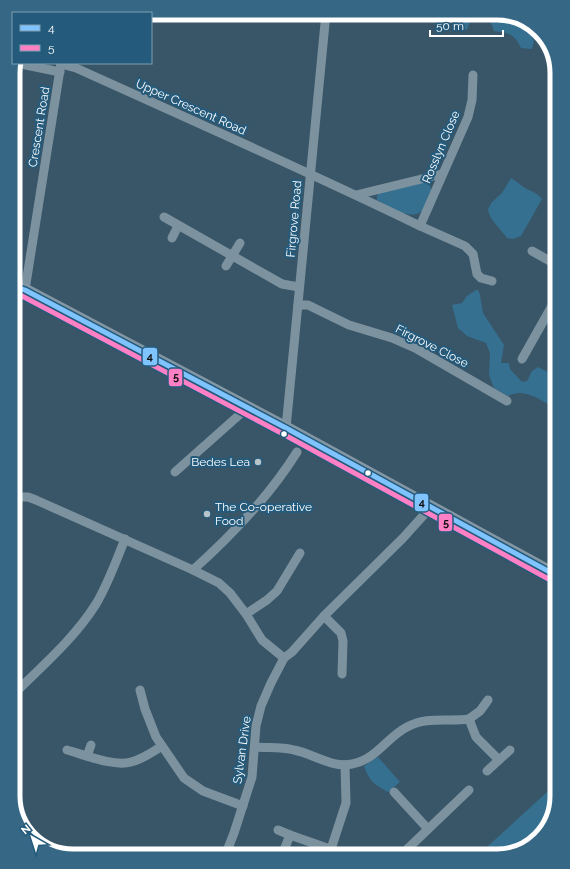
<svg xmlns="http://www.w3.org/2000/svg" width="570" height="869" viewBox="0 0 570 869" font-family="Raleway,sans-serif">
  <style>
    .green { fill: #357091 }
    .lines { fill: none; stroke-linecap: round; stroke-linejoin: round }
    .street { stroke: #7d929f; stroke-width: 9 }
    .secondary { stroke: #8497a4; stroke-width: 13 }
    .bus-1-casing { stroke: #245b7c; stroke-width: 8 }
    .bus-2-casing { stroke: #245b7c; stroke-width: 8 }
    .bus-1 { stroke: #80c4ff; stroke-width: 5 }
    .bus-2 { stroke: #ff80c5; stroke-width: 5 }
    .bus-dot { fill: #fff; stroke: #245b7c; stroke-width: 1.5 }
    .poi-dot { fill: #b9c4ca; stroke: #245b7c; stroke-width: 1.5 }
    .labels { text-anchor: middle; stroke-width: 4; stroke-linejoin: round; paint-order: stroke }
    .street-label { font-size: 12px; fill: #fff; stroke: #245b7c }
    .poi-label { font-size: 12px; fill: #fff; stroke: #245b7c; text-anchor: end }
    .rim { fill: none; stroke: #fff; stroke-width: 5 }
    .line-badge { stroke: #245b7c; stroke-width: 1.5 }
    .pale-badge-label { font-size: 11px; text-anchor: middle; font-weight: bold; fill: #111 }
  </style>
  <rect width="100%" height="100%" fill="#385668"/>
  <g class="green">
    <path d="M463,13H501L527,21L529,23L534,41L532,49L521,48C514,33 508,33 494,31L490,20L485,14H477L471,19L467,30L463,28Z"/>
    <path d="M511,178C515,180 518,183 522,186C529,191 537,192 542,199L521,236L513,239L507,238C500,228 489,220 488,209L492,202L502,193Z"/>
    <path d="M424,182L429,185L432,190C430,196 428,204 425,208C413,224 389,206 377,200V196L379,193Z"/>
    <path d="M476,290H478L480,295L483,313L504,345L501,363H509L510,369L522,382L527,381L532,371L538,367L557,377V410C542,401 525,387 508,396L494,388L489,375L490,353L486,343L467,336L458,328L452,305L462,303L467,296Z"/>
    <path d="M378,757L400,782L388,792C374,784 370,782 364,766Z"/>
    <polygon points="557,783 557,796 549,826 527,848 497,856 477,856"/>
  </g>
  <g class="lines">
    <g class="street">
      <polyline points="16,63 60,72"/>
      <path d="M61,64L76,68C191,120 307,171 420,226L468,117L472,100L473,75"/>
      <polyline points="356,195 442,174"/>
      <polyline points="164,217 282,284 299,287"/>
      <polyline points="420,226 465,246 473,254 477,274 481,278 492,281"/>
      <polyline points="172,238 178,226"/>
      <polyline points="532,251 557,265"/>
      <polyline points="226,266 240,243"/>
      <polyline points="25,290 61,63"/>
      <polyline points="298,305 308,305 349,325 392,338 417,349 507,401"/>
      <polyline points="522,359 557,297"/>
      <polyline points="286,428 326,13"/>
      <polyline points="175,472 247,408"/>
      <polyline points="13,497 28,497 36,500 193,570 219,583 230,593 246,614 262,640 284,658"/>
      <path d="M193,570C232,535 269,497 297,452"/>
      <polyline points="246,614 267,600 277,591 300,553"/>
      <polyline points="324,616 341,633 343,641 342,674"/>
      <polyline points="140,690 145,709 156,737 184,778 203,791 243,806"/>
      <path d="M13,695C42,666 74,639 96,604C108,584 116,561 125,539"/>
      <polyline points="469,719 480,711 488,700"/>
      <path d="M255,747C268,748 282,747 294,750C314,754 331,768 352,764C376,760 387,737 407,727C427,716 448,722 469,719L476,737L499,760L487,771"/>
      <path d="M67,750C85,755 114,767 131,762C143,759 153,752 162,746"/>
      <polyline points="87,756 91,745"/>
      <polyline points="499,760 510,750"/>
      <polyline points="394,792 428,829"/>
      <polyline points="278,830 290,835"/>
      <polyline points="331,849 346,803 345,765"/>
      <polyline points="282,855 290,835 350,856"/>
      <polyline points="225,856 234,833 252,777 256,726 261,706 271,683 284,658 292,652 324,616 403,538 431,507"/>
      <polyline points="400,856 469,790"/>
    </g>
    <polyline class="secondary" points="13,286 25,290 286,428 557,576"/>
    <g class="bus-1-casing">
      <polyline id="bus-1" points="13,286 25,290 286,428 557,576"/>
    </g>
    <g class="bus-2-casing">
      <polyline id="bus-2" points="13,293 22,296 283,434 554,582"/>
    </g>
    <use href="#bus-1" class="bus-1"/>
    <use href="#bus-2" class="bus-2"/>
  </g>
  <g class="bus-dot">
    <circle cx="284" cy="434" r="3.5"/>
    <circle cx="368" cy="473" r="3.5"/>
  </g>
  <g class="poi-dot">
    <circle cx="258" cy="462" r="4"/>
    <circle cx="207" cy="514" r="4"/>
  </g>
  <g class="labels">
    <g class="street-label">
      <text transform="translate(191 107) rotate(24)" y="4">Upper Crescent Road</text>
      <text transform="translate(39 127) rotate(-81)" y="4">Crescent Road</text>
      <text transform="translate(441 147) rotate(-67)" y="4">Rosslyn Close</text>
      <text transform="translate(294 219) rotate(-85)" y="4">Firgrove Road</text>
      <text transform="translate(432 346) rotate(27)" y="4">Firgrove Close</text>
      <text transform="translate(242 750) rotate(-82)" y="4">Sylvan Drive</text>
    </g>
    <g class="poi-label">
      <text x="250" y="466">Bedes Lea</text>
      <text x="215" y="511" text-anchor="start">The Co-operative<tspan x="215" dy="14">Food</tspan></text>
    </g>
  </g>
  <path d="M0 0H570V869H0ZM73 20H497A53 53 0 0 1 550 73V796A53 53 0 0 1 497 849H73A53 53 0 0 1 20 796V73A53 53 0 0 1 73 20Z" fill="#366886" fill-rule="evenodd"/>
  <path class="rim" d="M73 20H497A53 53 0 0 1 550 73V796A53 53 0 0 1 497 849H73A53 53 0 0 1 20 796V73A53 53 0 0 1 73 20Z"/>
  <g class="line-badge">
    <rect x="142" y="347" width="16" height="19" rx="4" fill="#80c4ff"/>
    <rect x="168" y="368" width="15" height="19" rx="4" fill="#ff80c5"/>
    <rect x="414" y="493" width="15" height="19" rx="4" fill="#80c4ff"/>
    <rect x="438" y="513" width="15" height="19" rx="4" fill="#ff80c5"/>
  </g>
  <g class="pale-badge-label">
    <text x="150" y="360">4</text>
    <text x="176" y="381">5</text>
    <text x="422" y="506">4</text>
    <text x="446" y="527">5</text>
  </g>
  <rect x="12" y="12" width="140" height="52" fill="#245b7c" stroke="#7c9db0"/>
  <rect x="20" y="25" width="20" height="6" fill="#80c4ff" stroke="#7c9db0"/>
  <text x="48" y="32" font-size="12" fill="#ffffff">4</text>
  <rect x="20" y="45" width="20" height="6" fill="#ff80c5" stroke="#7c9db0"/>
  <text x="48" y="52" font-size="12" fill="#ffffff">5</text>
  <g transform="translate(32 837) rotate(321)" stroke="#245b7c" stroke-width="3" paint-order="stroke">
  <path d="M0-3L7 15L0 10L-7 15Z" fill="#ffffff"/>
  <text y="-6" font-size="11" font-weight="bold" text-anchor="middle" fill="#ffffff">N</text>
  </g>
  <path d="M430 30v6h73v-6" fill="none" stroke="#ffffff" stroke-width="2"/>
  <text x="436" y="30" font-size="12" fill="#ffffff" stroke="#245b7c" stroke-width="3" paint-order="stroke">50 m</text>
</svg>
